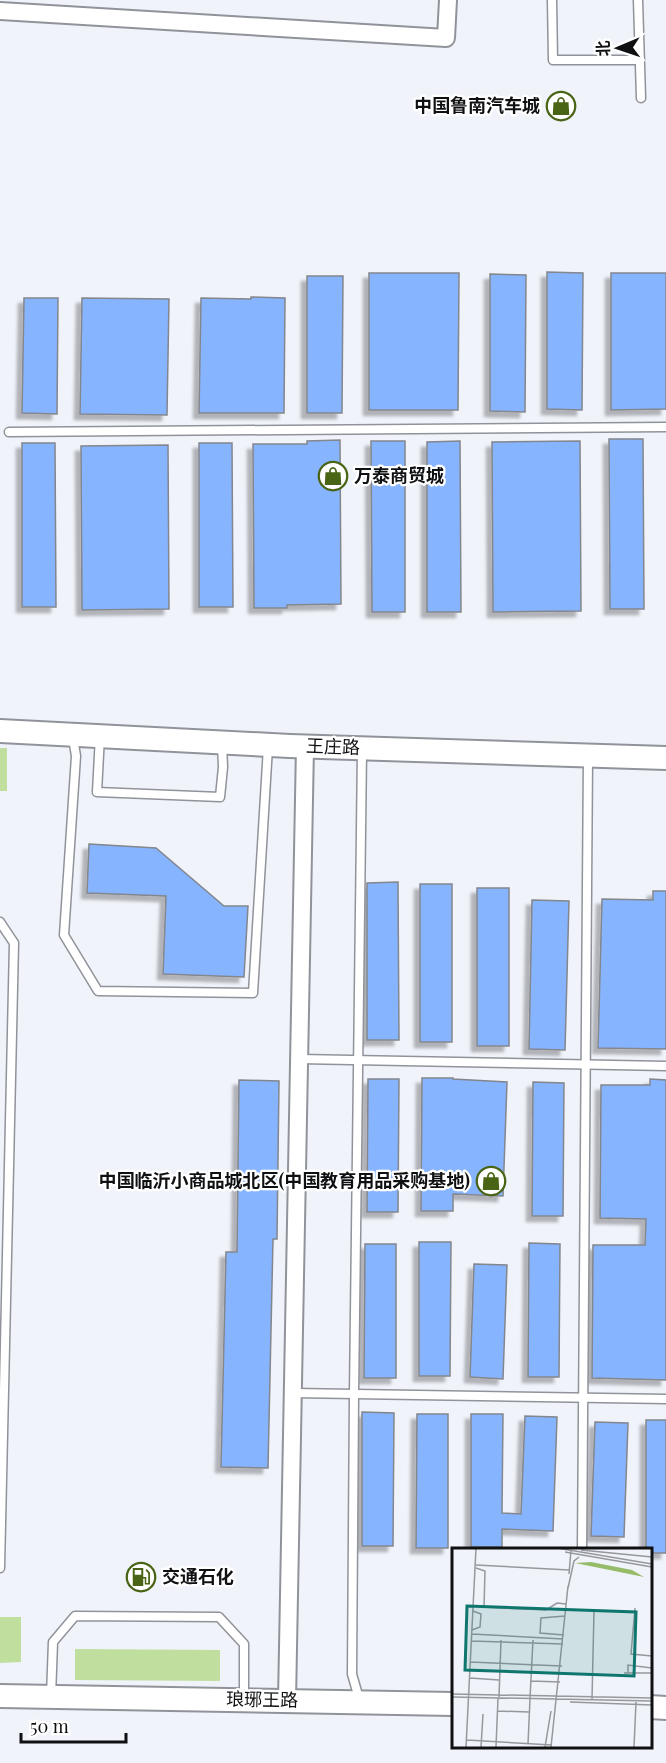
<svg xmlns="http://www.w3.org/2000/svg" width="666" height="1763" viewBox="0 0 666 1763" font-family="'Playfair Display','Noto Sans SC',serif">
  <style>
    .green { fill: #c0df9f }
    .building { fill: #87b4ff; stroke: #83868c; stroke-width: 1.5; filter: url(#shadow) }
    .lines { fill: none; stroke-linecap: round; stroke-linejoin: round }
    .lane-casing { stroke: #909399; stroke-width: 11 }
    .street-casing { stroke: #909399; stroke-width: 20 }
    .secondary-casing { stroke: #909399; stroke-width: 26 }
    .lane { stroke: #fff; stroke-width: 8 }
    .street { stroke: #fff; stroke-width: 16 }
    .secondary { stroke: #fff; stroke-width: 22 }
    .labels { text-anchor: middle; stroke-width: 4.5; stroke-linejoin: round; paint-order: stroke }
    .poi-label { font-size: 18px; font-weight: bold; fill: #0f1012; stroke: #fff; text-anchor: end }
    .street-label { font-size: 18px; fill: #0f1012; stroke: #fff }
    .inset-road { fill: none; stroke: #96989d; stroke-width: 1.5 }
    .view { fill: #0f766e; fill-opacity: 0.15; stroke: #0f766e; stroke-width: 3 }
    .inset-edge { fill: none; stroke: #0f1012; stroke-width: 3 }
  </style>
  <defs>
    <filter id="shadow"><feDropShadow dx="-5.5" dy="5.5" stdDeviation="1.5" flood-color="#0004"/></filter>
  </defs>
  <rect width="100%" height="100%" fill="#f0f3fa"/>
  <g class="green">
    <rect x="0" y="748" width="7" height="43"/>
    <polygon points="0,1617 21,1617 21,1662 0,1663"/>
    <polygon points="75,1649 220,1650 220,1681 75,1680"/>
  </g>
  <g class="building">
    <polygon points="547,272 583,273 582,410 547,409"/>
    <polygon points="369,273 459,273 458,410 369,410"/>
    <polygon points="611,273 666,273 666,409 611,410"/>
    <polygon points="490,274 526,275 525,412 490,411"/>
    <polygon points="307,276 343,276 342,413 307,413"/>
    <polygon points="251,297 285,298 284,413 199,413 201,298 251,299"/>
    <polygon points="24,298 58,298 57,414 22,413"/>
    <polygon points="82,298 169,299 167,415 80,414"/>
    <polygon points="609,439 643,439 644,609 610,609"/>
    <polygon points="340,440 341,604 287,605 287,608 254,608 253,444 307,444 307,441"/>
    <polygon points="371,441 405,441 405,612 372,612"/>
    <polygon points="460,441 461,612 427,612 427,442"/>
    <polygon points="580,441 581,611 493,612 492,442"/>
    <polygon points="22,443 55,443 56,607 22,607"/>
    <polygon points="199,443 232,443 233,607 199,607"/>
    <polygon points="168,445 169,609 82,610 81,446"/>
    <polygon points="89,844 156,848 224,906 248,906 244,977 163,974 166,896 87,893"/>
    <polygon points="398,882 399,1040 367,1040 367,883"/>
    <rect x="420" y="884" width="32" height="158"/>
    <rect x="477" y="888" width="32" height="158"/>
    <polygon points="653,891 666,891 666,1049 598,1048 602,899 653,900"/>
    <polygon points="532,900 569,901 565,1050 529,1049"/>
    <polygon points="422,1078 453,1078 453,1079 507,1082 503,1196 453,1194 453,1211 421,1211"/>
    <polygon points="368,1079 399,1079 398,1212 367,1212"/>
    <polygon points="650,1079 666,1080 666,1380 592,1378 593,1245 645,1245 646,1219 600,1218 601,1085 650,1085"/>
    <polygon points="239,1080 279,1081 277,1239 273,1239 268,1468 221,1467 226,1252 237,1252"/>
    <polygon points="533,1082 564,1083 563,1216 532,1216"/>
    <polygon points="419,1242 451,1242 450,1376 419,1376"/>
    <polygon points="529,1243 560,1244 559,1377 528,1377"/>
    <polygon points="365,1244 396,1244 396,1378 364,1378"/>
    <polygon points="474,1264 507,1265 503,1379 470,1377"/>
    <polygon points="362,1412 394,1413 393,1546 362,1546"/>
    <polygon points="417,1414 448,1414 448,1548 416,1548"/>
    <polygon points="471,1414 503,1414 502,1513 521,1514 525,1416 557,1417 553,1531 502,1529 502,1547 471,1547"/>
    <polygon points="646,1420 666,1420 666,1553 650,1553 650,1550 646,1550"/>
    <polygon points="595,1422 628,1423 624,1537 591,1536"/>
  </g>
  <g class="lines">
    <g class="lane-casing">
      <g id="lane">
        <polyline points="552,0 553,60 640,60"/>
        <polyline points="638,0 641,98"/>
        <polyline points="9,432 666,427"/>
        <polyline points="100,736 97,792 220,797 223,767 222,744"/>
        <polyline points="73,738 76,756 64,935 98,991 253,993 268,747"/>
        <polyline points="0,922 14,943 0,1568"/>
        <polyline points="299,1059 666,1066"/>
        <polyline points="293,1393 666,1399"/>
        <polyline points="582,1550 588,756"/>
        <polyline points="51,1696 53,1642 75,1616 219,1617 244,1644 244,1698"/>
        <polyline points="360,1702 352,1674 354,1394 362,750"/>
      </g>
    </g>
    <g class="street-casing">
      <g id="street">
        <polyline points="0,11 446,38 448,0"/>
        <polyline points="287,1701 305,746"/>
      </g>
    </g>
    <g class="secondary-casing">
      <g id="secondary">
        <polyline points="0,731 290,746 666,758"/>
        <polyline points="0,1696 453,1704"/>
        <polyline points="650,1707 666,1708"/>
      </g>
    </g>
    <use href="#lane" class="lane"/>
    <use href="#street" class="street"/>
    <use href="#secondary" class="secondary"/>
  </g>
  <defs>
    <g id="shop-ring" transform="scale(1.5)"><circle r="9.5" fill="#fff" stroke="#496415" stroke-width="1.5"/><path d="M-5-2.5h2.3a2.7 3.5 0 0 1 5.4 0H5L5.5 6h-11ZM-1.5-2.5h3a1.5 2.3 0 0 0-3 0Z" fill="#496415"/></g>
    <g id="fuel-ring" transform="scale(1.5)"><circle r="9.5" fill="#fff" stroke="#496415" stroke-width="1.5"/><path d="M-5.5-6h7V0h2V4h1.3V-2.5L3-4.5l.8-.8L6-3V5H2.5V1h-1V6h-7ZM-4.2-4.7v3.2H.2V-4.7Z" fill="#496415"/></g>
  </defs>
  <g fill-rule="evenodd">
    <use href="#shop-ring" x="561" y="106"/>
    <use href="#shop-ring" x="333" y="476"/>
    <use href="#shop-ring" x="491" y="1181"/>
    <use href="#fuel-ring" x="141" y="1577"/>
  </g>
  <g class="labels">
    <g class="poi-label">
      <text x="540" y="112">中国鲁南汽车城</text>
      <text x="354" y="482" text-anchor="start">万泰商贸城</text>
      <text x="470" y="1187">中国临沂小商品城北区(中国教育用品采购基地)</text>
      <text x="162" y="1583" text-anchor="start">交通石化</text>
    </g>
    <g class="street-label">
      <text transform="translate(333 747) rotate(2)" y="6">王庄路</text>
      <text transform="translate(262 1700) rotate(1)" y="6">琅琊王路</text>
    </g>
  </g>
  <g transform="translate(452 1548)">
    <rect width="200" height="200" fill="#f0f3fa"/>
    <path d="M139,14L180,22L192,29L123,15Z" fill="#97bc69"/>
    <path class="inset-road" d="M105,0L200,16M129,2L200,9M113,4L200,19M24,17L117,22M24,20L33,23L32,59L94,62L105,55L114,56M117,26L119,2M116,40L122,13L127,9M183,60L179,106L200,108M20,82L28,79L29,66L21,63M20,86L111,91M112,87L88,85L89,70L113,68M20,93L111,96M19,114L110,118M172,125H199M176,125V117L200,120M18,130L47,132M79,133L108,134M0,146L200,150M0,149L200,153M47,149L49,92M78,150L81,92M140,151L142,63M118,154L200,157M46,163L77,164M15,192L100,197M76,196L78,151M14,199L24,0M29,199L31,166M44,199L46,150M93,199L99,163M99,199L116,38M182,199L184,154"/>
    <path class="view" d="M15,58L184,64L182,128L13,122Z"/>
    <rect width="200" height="200" class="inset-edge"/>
  </g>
  <g transform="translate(618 48) rotate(268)" stroke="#ffffff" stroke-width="4.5" paint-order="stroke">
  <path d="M0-4.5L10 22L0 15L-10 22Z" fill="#0f1012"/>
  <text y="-9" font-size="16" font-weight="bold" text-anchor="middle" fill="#0f1012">北</text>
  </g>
  <path d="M21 1733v9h105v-9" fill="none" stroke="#0f1012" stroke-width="3"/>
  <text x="30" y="1733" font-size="18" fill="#0f1012" stroke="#ffffff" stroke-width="4.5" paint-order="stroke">50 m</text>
</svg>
